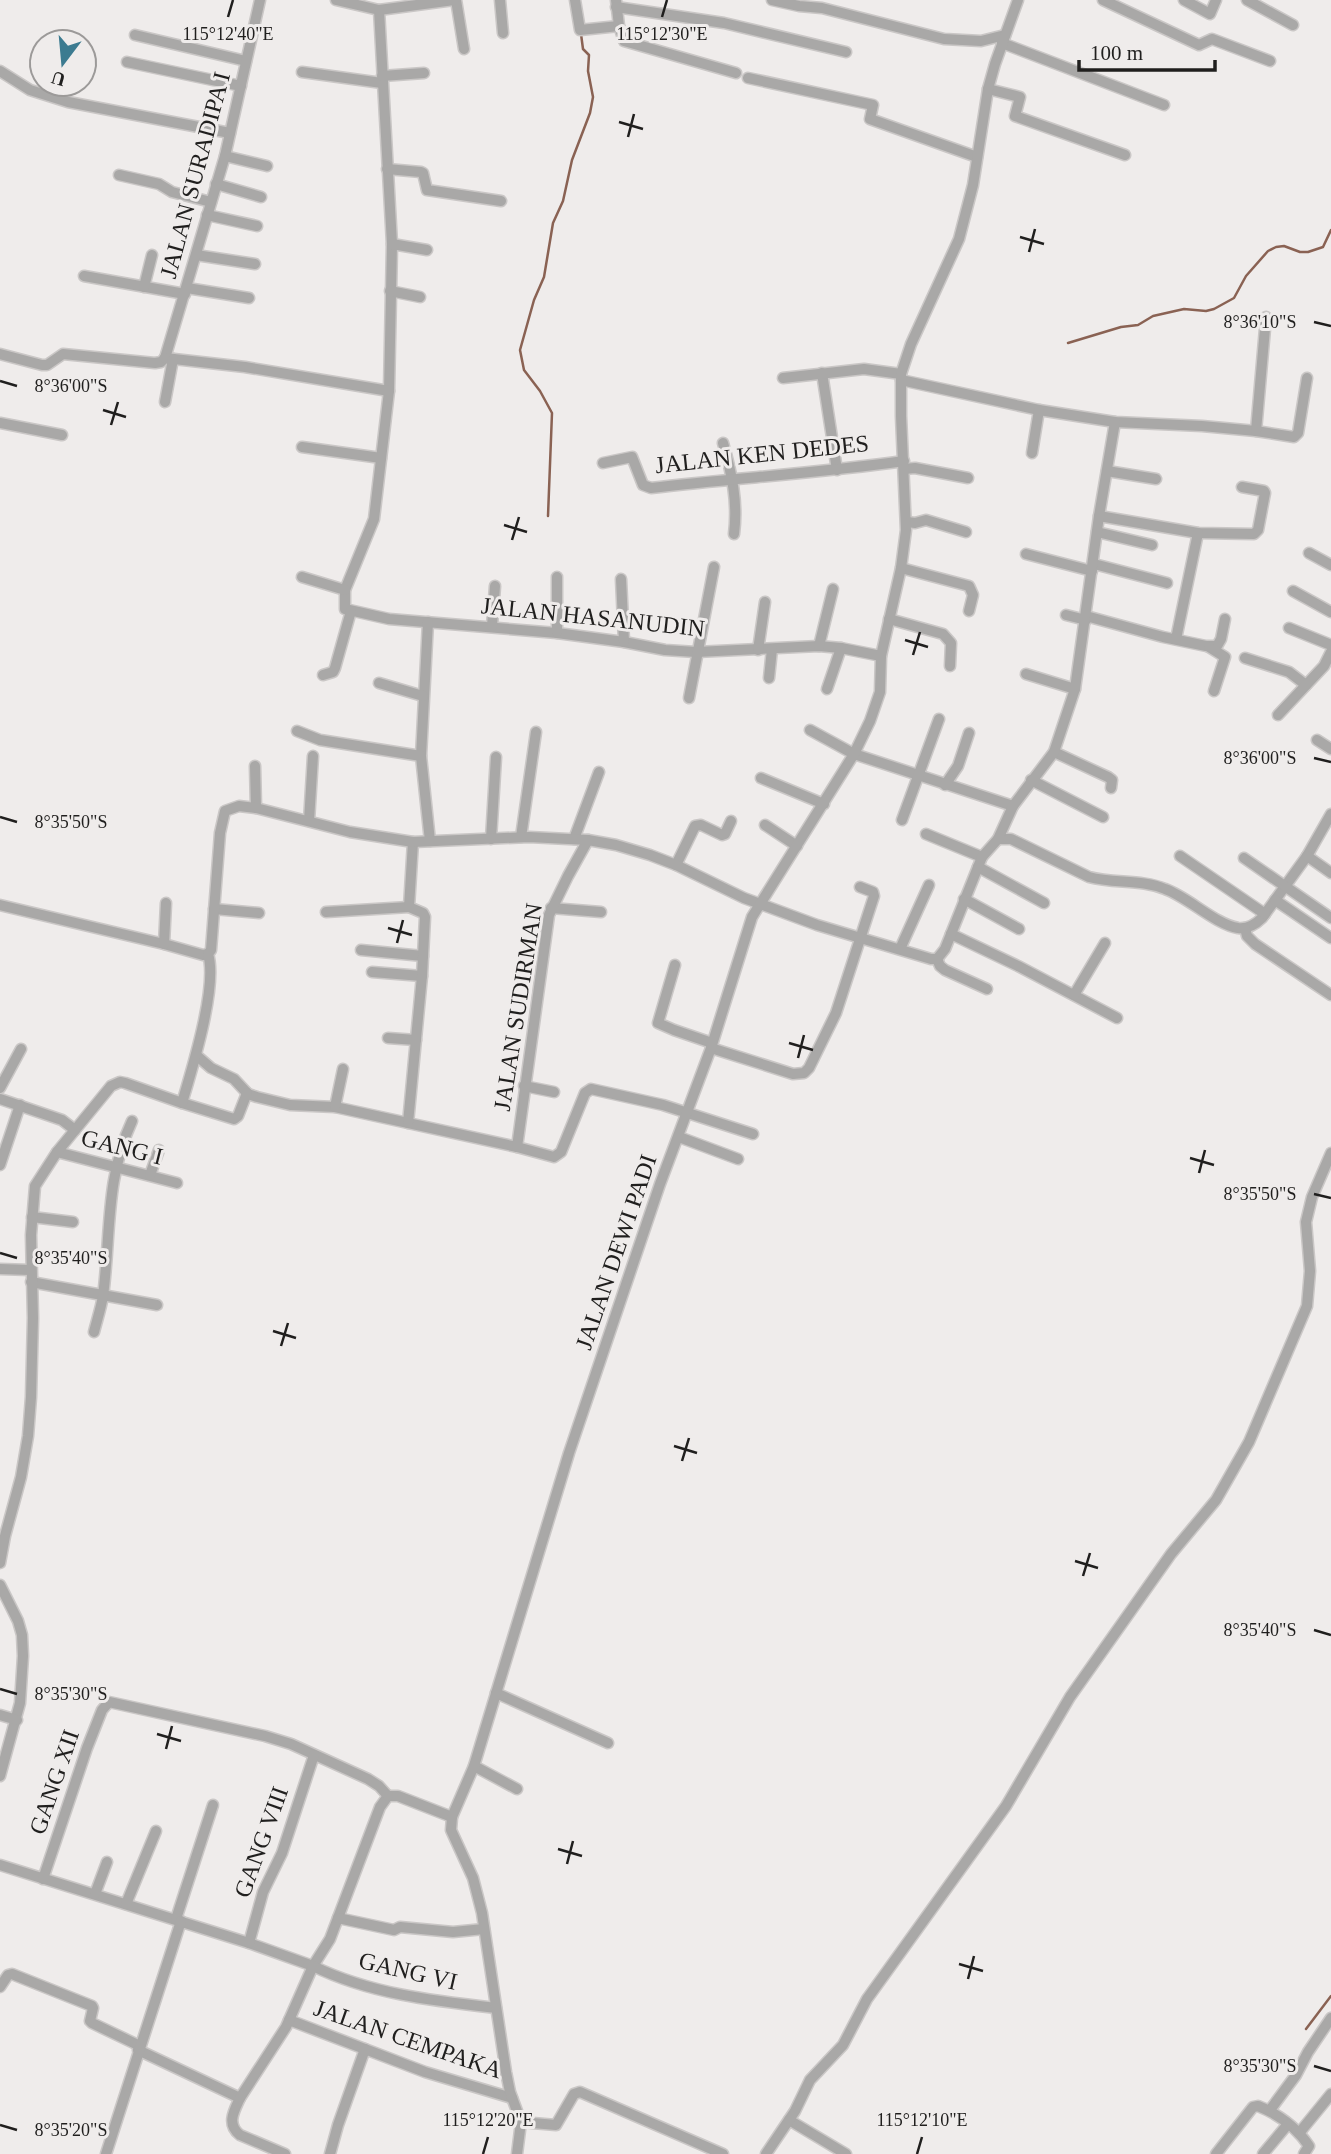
<svg xmlns="http://www.w3.org/2000/svg" width="1331" height="2154" viewBox="0 0 1331 2154" font-family="Georgia,serif">
  <style>
    .lines { fill: none; stroke-linecap: round; stroke-linejoin: round }
    .stream { stroke: #8a6253; stroke-width: 2.5 }
    .minor-casing { stroke: #cac7c6; stroke-width: 13 }
    .minor { stroke: #a9a8a7; stroke-width: 10 }
    .ticks { fill: none; stroke: #201f1e; stroke-width: 2.5 }
    .labels { text-anchor: middle; stroke-width: 6; stroke-linejoin: round; paint-order: stroke }
    .street-label { font-size: 24px; fill: #201f1e; stroke: #efeceb }
    .ticks-label { font-size: 18px; text-anchor: middle; fill: #201f1e; stroke: #efeceb; stroke-width: 6; stroke-linejoin: round; paint-order: stroke }
  </style>
  <rect width="100%" height="100%" fill="#efeceb"/>
  <g class="lines">
    <g class="stream">
      <polyline points="1068,343 1121,327 1138,325 1153,316 1184,309 1206,311 1214,309 1234,298 1246,276 1268,251 1276,247 1284,246 1300,252 1308,252 1323,247 1331,230"/>
      <polyline points="548,516 552,413 540,391 524,370 520,350 534,300 544,277 553,223 563,201 572,160 590,113 593,97 588,71 589,55 583,49 581,34"/>
      <polyline points="1306,2029 1331,1996"/>
    </g>
    <g class="minor-casing">
      <g id="minor">
        <polyline points="336,0 379,10 392,244 389,391 374,519 345,590 345,609 389,619 557,633 624,642 665,650 696,652 819,646 841,648 881,656"/>
        <polyline points="456,0 464,49"/>
        <polyline points="500,0 503,33"/>
        <polyline points="575,0 580,30 619,26"/>
        <polyline points="616,0 619,26 624,41 736,73"/>
        <polyline points="772,0 799,6 822,8 944,39 981,41 1005,35"/>
        <polyline points="1103,0 1199,45 1212,39 1270,61"/>
        <polyline points="1184,0 1210,14 1216,0"/>
        <polyline points="1247,0 1293,25"/>
        <polyline points="616,7 724,23 846,52"/>
        <polyline points="379,10 454,0"/>
        <polyline points="135,35 246,61"/>
        <polyline points="1002,43 1164,105"/>
        <polyline points="127,62 241,86"/>
        <polyline points="0,71 30,90 68,102 230,133"/>
        <polyline points="302,72 382,83"/>
        <polyline points="382,76 424,73"/>
        <polyline points="748,78 873,105 870,119 977,157"/>
        <polyline points="988,89 1020,97 1015,116 1125,155"/>
        <polyline points="225,156 267,166"/>
        <polyline points="387,169 421,172 423,173 427,190 501,201"/>
        <polyline points="119,175 159,184 172,192 211,202"/>
        <polyline points="216,184 261,197"/>
        <polyline points="207,215 257,226"/>
        <polyline points="392,244 427,250"/>
        <polyline points="196,255 255,264"/>
        <polyline points="84,276 185,294"/>
        <polyline points="144,287 152,255"/>
        <polyline points="187,288 249,298"/>
        <polyline points="390,291 420,297"/>
        <polyline points="0,354 42,365 47,365 63,354 155,363 161,362 165,358"/>
        <polyline points="165,358 225,156 260,0"/>
        <polyline points="165,358 245,367 389,391"/>
        <polyline points="822,373 837,470"/>
        <polyline points="783,378 864,369 901,374"/>
        <polyline points="901,380 1039,410 1115,422 1202,426 1256,431 1294,437 1298,433 1307,378"/>
        <polyline points="165,402 173,359"/>
        <polyline points="0,423 62,435"/>
        <polyline points="1256,431 1266,317"/>
        <path d="M723,443C732,474 738,502 734,534"/>
        <polyline points="302,447 381,458"/>
        <polyline points="1032,453 1039,410"/>
        <path d="M603,463L632,457L643,485L651,488C735,478 820,473 904,461"/>
        <polyline points="904,469 915,468 968,478"/>
        <polyline points="1107,471 1156,479"/>
        <polyline points="1099,516 1198,533 1254,534 1258,530 1265,493 1264,491 1242,487"/>
        <polyline points="907,522 915,523 926,520 966,532"/>
        <polyline points="1097,532 1152,545"/>
        <polyline points="1309,553 1331,565"/>
        <polyline points="1026,554 1092,571"/>
        <polyline points="1094,564 1167,583"/>
        <polyline points="901,568 969,586 973,595 969,611"/>
        <polyline points="302,577 345,590"/>
        <polyline points="557,577 557,633"/>
        <polyline points="621,579 624,642"/>
        <polyline points="1293,591 1331,612"/>
        <polyline points="1066,615 1086,620"/>
        <polyline points="1086,616 1163,637 1206,646 1217,646 1221,639 1225,619"/>
        <polyline points="889,619 943,634 951,643 950,666"/>
        <polyline points="428,622 421,756 430,841"/>
        <polyline points="492,626 495,586"/>
        <polyline points="1289,628 1331,645"/>
        <polyline points="1176,639 1198,533"/>
        <polyline points="819,646 833,589"/>
        <polyline points="1209,647 1225,657 1214,691"/>
        <polyline points="758,650 765,602"/>
        <polyline points="1245,658 1289,672 1306,685"/>
        <polyline points="1026,674 1075,689"/>
        <polyline points="323,675 333,672 335,668 351,611"/>
        <polyline points="769,678 772,649"/>
        <polyline points="379,683 423,696"/>
        <polyline points="827,689 841,648"/>
        <polyline points="689,698 714,567"/>
        <polyline points="1278,715 1324,666 1331,652"/>
        <polyline points="810,730 854,754 1013,806"/>
        <polyline points="297,731 320,740 421,756"/>
        <polyline points="1317,740 1331,749"/>
        <polyline points="1054,752 1108,777 1112,780 1111,788"/>
        <polyline points="255,766 256,808"/>
        <polyline points="761,778 824,804"/>
        <polyline points="1031,780 1103,817"/>
        <polyline points="945,785 958,766 969,733"/>
        <polyline points="902,820 939,719"/>
        <polyline points="309,821 313,756"/>
        <polyline points="765,825 797,846"/>
        <polyline points="926,834 982,857"/>
        <polyline points="521,837 536,732"/>
        <polyline points="491,839 496,757"/>
        <polyline points="574,839 599,772"/>
        <path d="M998,839H1011L1089,877C1114,884 1141,879 1165,889C1188,897 1215,924 1238,928C1247,929 1256,924 1262,918L1307,856L1331,814"/>
        <polyline points="1180,856 1265,914"/>
        <polyline points="1307,856 1331,873"/>
        <polyline points="1244,858 1331,918"/>
        <polyline points="676,865 695,826 701,825 722,835 725,834 731,821"/>
        <polyline points="978,867 1044,903"/>
        <polyline points="964,899 1019,929"/>
        <polyline points="1275,900 1331,938"/>
        <polyline points="0,905 164,944 203,955 208,954"/>
        <polyline points="551,908 601,912"/>
        <polyline points="214,909 259,913"/>
        <polyline points="326,912 409,907"/>
        <polyline points="1245,928 1247,936 1255,944 1331,995"/>
        <polyline points="951,934 1018,966 1117,1018"/>
        <polyline points="164,944 166,903"/>
        <polyline points="900,949 929,885"/>
        <polyline points="361,950 423,956"/>
        <polyline points="937,959 940,966 945,970 987,989"/>
        <polyline points="675,965 658,1023 674,1030 712,1043"/>
        <polyline points="372,972 422,976"/>
        <polyline points="1074,995 1105,943"/>
        <polyline points="388,1038 416,1040"/>
        <polyline points="711,1048 793,1074 804,1073 809,1068 836,1013 874,896 873,892 860,887"/>
        <polyline points="196,1055 211,1068 234,1079 248,1094 257,1097 290,1105 335,1107 517,1147 554,1157 561,1152 585,1093 591,1089 663,1105 753,1134"/>
        <polyline points="524,1086 554,1092"/>
        <polyline points="0,1088 21,1049"/>
        <polyline points="0,1099 62,1120 75,1130"/>
        <polyline points="182,1103 234,1119 238,1116 247,1093"/>
        <polyline points="335,1107 343,1069"/>
        <polyline points="408,1123 422,976 425,917 423,913 409,907 413,842"/>
        <polyline points="679,1137 738,1159"/>
        <polyline points="517,1147 549,915 568,876 588,840"/>
        <polyline points="57,1152 177,1183"/>
        <polyline points="0,1165 20,1105"/>
        <polyline points="150,1175 159,1150"/>
        <polyline points="32,1217 73,1222"/>
        <polyline points="0,1269 30,1270"/>
        <polyline points="31,1282 157,1305"/>
        <path d="M94,1332C97,1320 101,1308 103,1296C111,1235 105,1179 132,1121"/>
        <path d="M0,1563L5,1536L21,1477L28,1436L31,1397L33,1318L31,1235L35,1186L57,1152L111,1086L120,1082L125,1083L182,1103C192,1069 218,986 208,954L211,950L220,833L225,811L239,806L256,808L350,832L413,842L529,837L588,840L616,845L650,855L676,865L744,898L817,925L931,959H937L945,949L982,857L998,839L1013,806L1054,752L1075,689L1099,516L1115,422"/>
        <polyline points="0,1585 18,1621 22,1635 23,1656 20,1703 0,1776"/>
        <polyline points="496,1693 608,1743"/>
        <polyline points="0,1715 17,1720"/>
        <polyline points="474,1766 517,1789"/>
        <polyline points="0,1865 249,1943 313,1966 330,1939 380,1807 388,1796 398,1796 452,1817"/>
        <polyline points="43,1879 87,1748 102,1710 109,1702 265,1736 291,1744 368,1779 379,1786 388,1796"/>
        <polyline points="95,1894 107,1862"/>
        <polyline points="126,1904 156,1831"/>
        <polyline points="338,1918 394,1930 400,1927 453,1932 484,1929"/>
        <polyline points="176,1919 213,1805"/>
        <polyline points="249,1943 263,1892 282,1853 314,1755"/>
        <polyline points="0,1987 8,1975 12,1974 92,2006 93,2008 90,2021 92,2023 140,2046"/>
        <polyline points="289,2020 425,2072 512,2098"/>
        <path d="M138,2050L240,2098C234,2111 226,2124 240,2135L285,2154"/>
        <path d="M240,2098L286,2027L313,1966C370,1994 434,2001 496,2008"/>
        <polyline points="1270,2110 1296,2075 1308,2052 1331,2018"/>
        <polyline points="789,2120 846,2154"/>
        <polyline points="521,2122 556,2125 574,2094 580,2092 723,2154"/>
        <polyline points="1300,2132 1331,2094"/>
        <polyline points="106,2154 181,1921"/>
        <polyline points="330,2154 338,2125 365,2049"/>
        <polyline points="517,2154 521,2122 510,2092 506,2072 482,1913 473,1878 451,1830 452,1817 474,1766 569,1453 660,1184 711,1048 752,917 854,754 870,721 880,692 881,656 901,568 906,530 901,416 901,374 911,344 959,239 973,185 988,89 995,64 1018,0"/>
        <polyline points="766,2154 795,2111 810,2080 843,2045 867,1999 1006,1806 1070,1697 1171,1554 1216,1500 1249,1442 1307,1306 1310,1271 1306,1222 1312,1197 1331,1153"/>
        <path d="M1216,2154L1253,2107L1258,2106C1278,2114 1297,2128 1309,2146L1304,2154"/>
        <polyline points="1263,2154 1288,2124"/>
      </g>
    </g>
    <use href="#minor" class="minor"/>
  </g>
  <path class="ticks" d="M228,17L233,0M662,17L667,0M619,122L643,129M628,137L634,114M1020,237L1044,244M1029,252L1035,229M1314,322L1331,326M0,381L17,386M103,410L126,417M111,425L118,402M504,525L527,532M512,540L519,517M905,640L928,647M913,655L920,632M1314,758L1331,762M0,817L17,822M388,928L412,935M397,943L403,920M789,1043L813,1050M798,1058L804,1035M1190,1158L1214,1165M1199,1173L1205,1150M1314,1194L1331,1198M0,1253L17,1258M273,1331L296,1338M281,1346L288,1323M674,1446L697,1453M682,1461L689,1438M1075,1561L1098,1568M1083,1576L1090,1553M1314,1630L1331,1635M0,1689L17,1694M157,1734L181,1741M166,1749L172,1726M558,1849L582,1856M567,1864L573,1841M959,1964L983,1971M968,1979L974,1956M1314,2066L1331,2071M0,2125L17,2130M483,2154L488,2137M917,2154L922,2137"/>
  <g class="labels">
    <g class="street-label">
      <text transform="translate(195 175) rotate(-75)" y="8">JALAN SURADIPA I</text>
      <text transform="translate(762 454) rotate(-6)" y="8">JALAN KEN DEDES</text>
      <text transform="translate(593 617) rotate(6)" y="8">JALAN HASANUDIN</text>
      <text transform="translate(518 1007) rotate(-81)" y="8">JALAN SUDIRMAN</text>
      <text transform="translate(122 1147) rotate(14)" y="8">GANG I</text>
      <text transform="translate(616 1252) rotate(-71)" y="8">JALAN DEWI PADI</text>
      <text transform="translate(54 1782) rotate(-71)" y="8">GANG XII</text>
      <text transform="translate(261 1842) rotate(-70)" y="8">GANG VIII</text>
      <text transform="translate(408 1971) rotate(13)" y="8">GANG VI</text>
      <text transform="translate(408 2039) rotate(19)" y="8">JALAN CEMPAKA</text>
    </g>
  </g>
  <g class="ticks-label">
    <text x="228" y="40">115°12'40"E</text>
    <text x="662" y="40">115°12'30"E</text>
    <text x="1260" y="328">8°36'10"S</text>
    <text x="71" y="392">8°36'00"S</text>
    <text x="1260" y="764">8°36'00"S</text>
    <text x="71" y="828">8°35'50"S</text>
    <text x="1260" y="1200">8°35'50"S</text>
    <text x="71" y="1264">8°35'40"S</text>
    <text x="1260" y="1636">8°35'40"S</text>
    <text x="71" y="1700">8°35'30"S</text>
    <text x="1260" y="2072">8°35'30"S</text>
    <text x="488" y="2126">115°12'20"E</text>
    <text x="922" y="2126">115°12'10"E</text>
    <text x="71" y="2136">8°35'20"S</text>
  </g>
  <g transform="translate(63 63) rotate(196)"><circle r="33" fill="#efeceb" stroke="#9c9a99" stroke-width="2"/>
  <path d="M0-5L12 26L0 18L-12 26Z" fill="#3c7b90"/>
  <text y="-10" font-size="19" font-weight="bold" text-anchor="middle" fill="#201f1e">U</text>
  </g>
  <path d="M1079 60v10h136v-10" fill="none" stroke="#201f1e" stroke-width="3.5"/>
  <text x="1090" y="60" font-size="21" fill="#201f1e" stroke="#efeceb" stroke-width="5" paint-order="stroke">100 m</text>
</svg>
